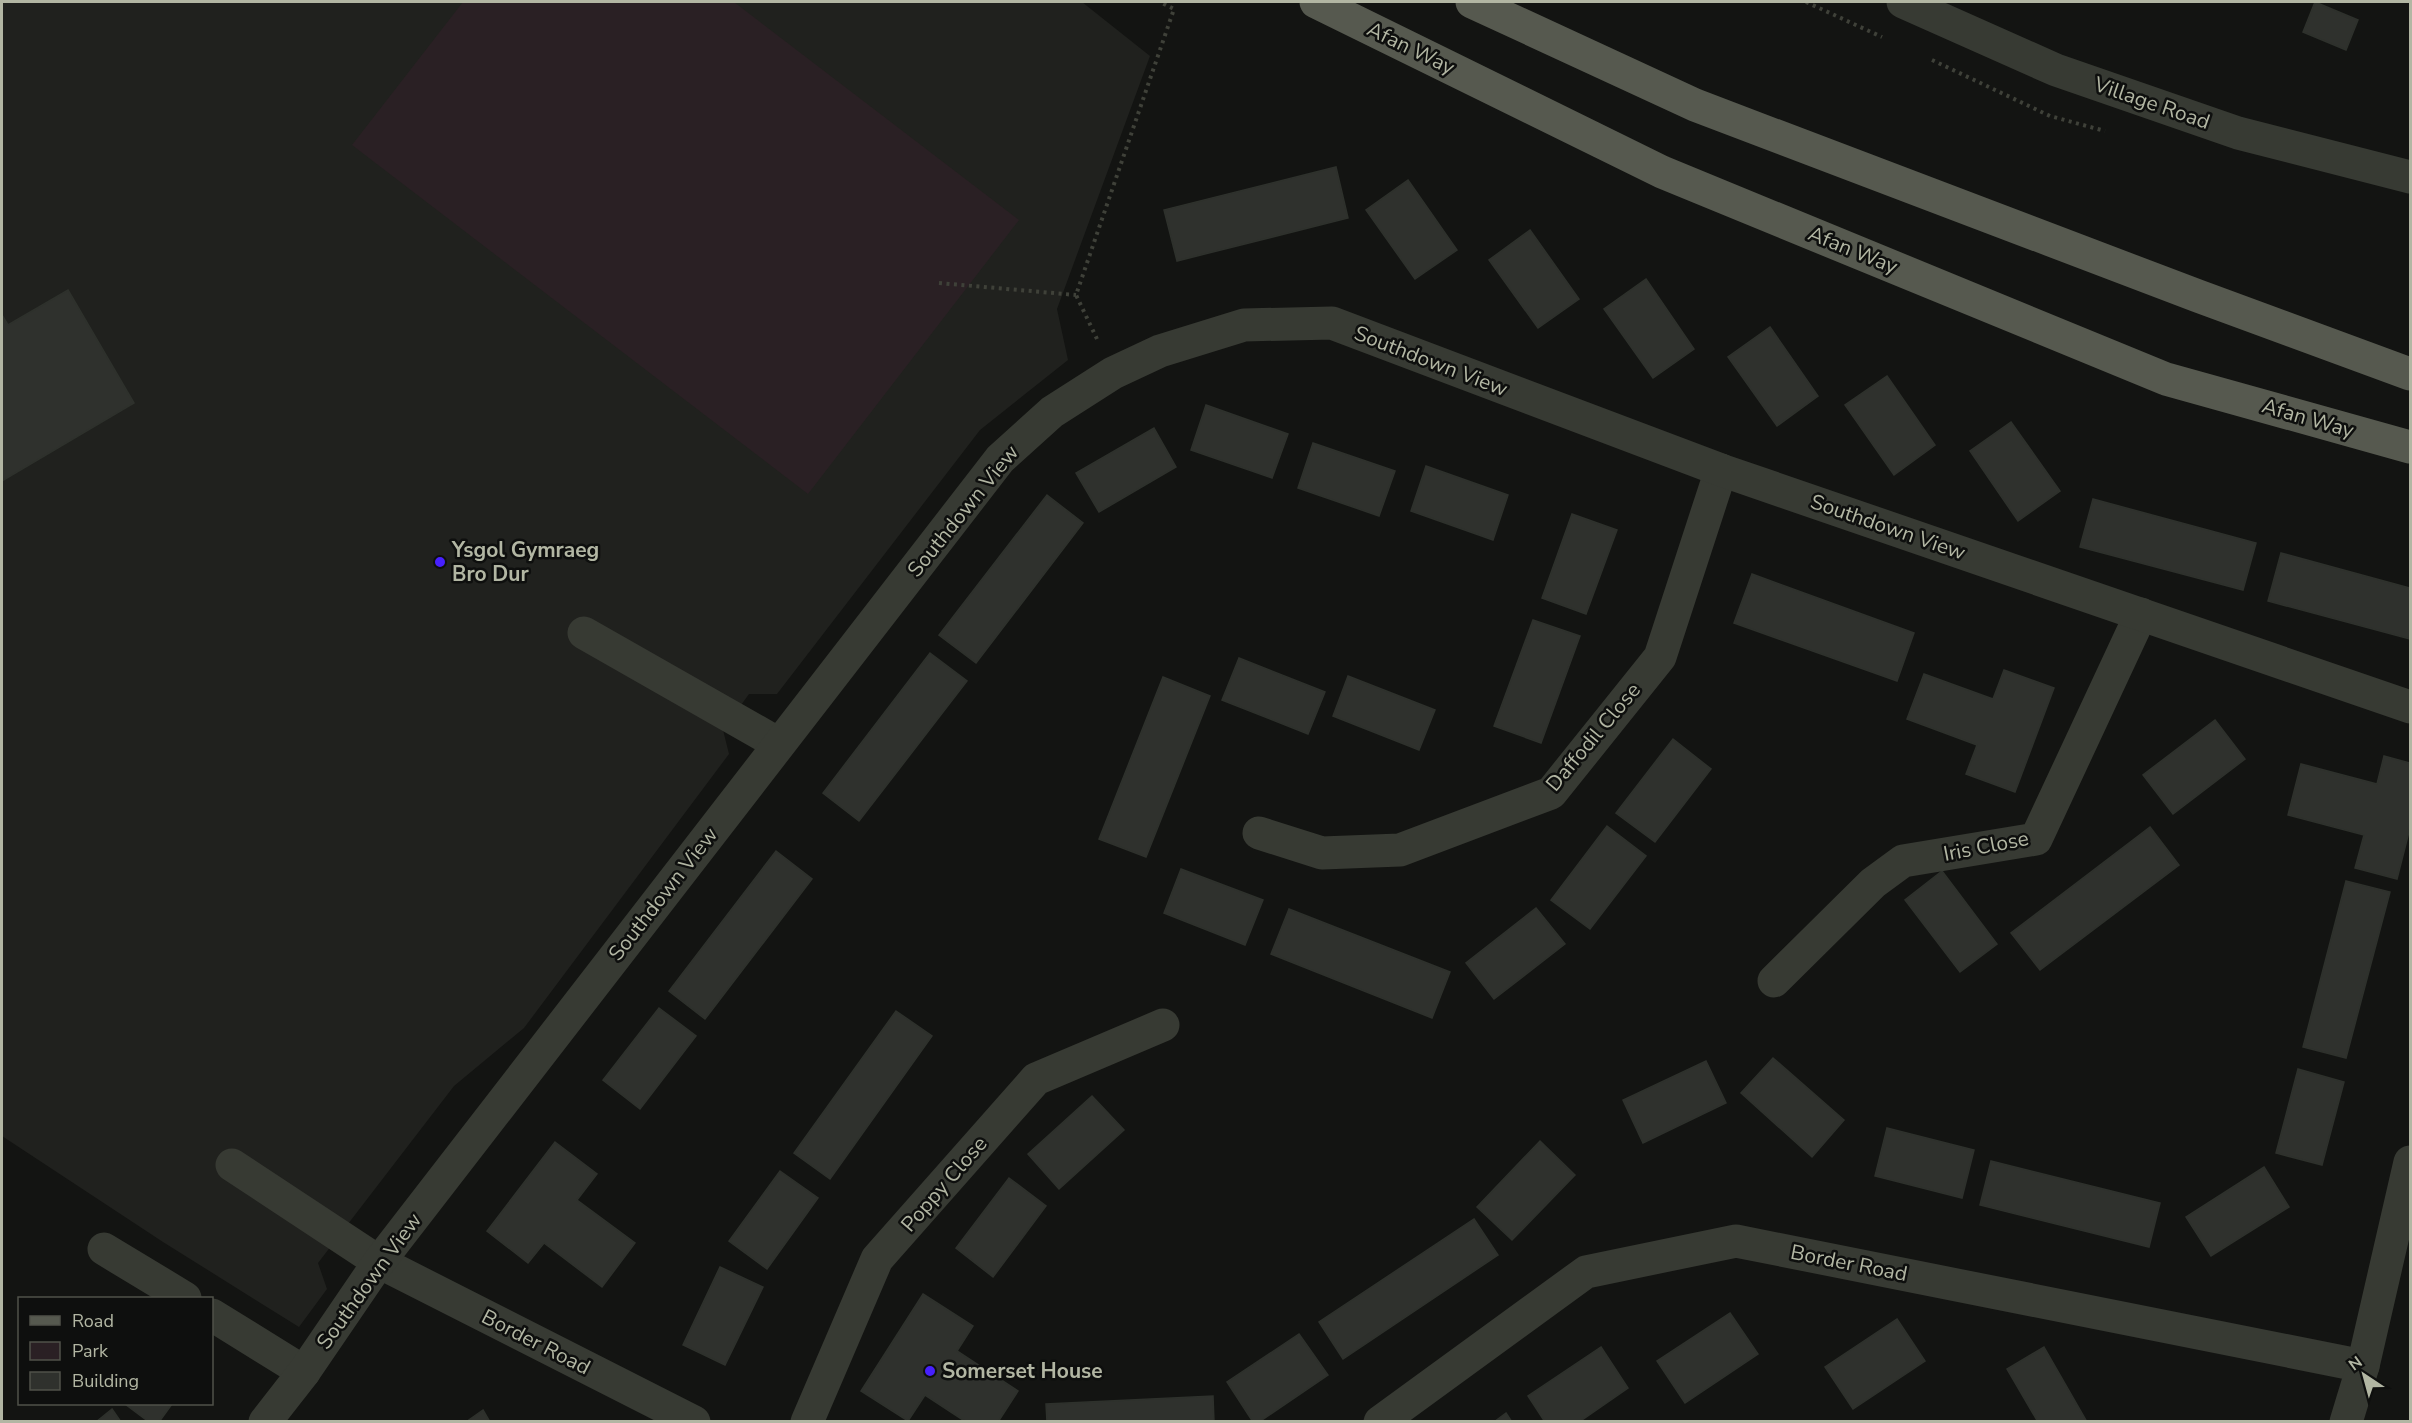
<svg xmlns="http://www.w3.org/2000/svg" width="2412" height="1423" viewBox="0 0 2412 1423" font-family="'Nunito Sans',sans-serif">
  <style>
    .built { fill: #20211e }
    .green { fill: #2a2024 }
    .building { fill: #2f312d; stroke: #2e312c; stroke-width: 1.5 }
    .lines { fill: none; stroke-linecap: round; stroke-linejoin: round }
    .path { stroke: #3f4139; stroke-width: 4; stroke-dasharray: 3 4.5; stroke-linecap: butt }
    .minor { stroke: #373a33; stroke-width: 33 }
    .major { stroke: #56594f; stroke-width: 33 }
    .poi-dot { fill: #4720ff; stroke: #0e0f0e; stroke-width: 2 }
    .labels { text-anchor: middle; stroke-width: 5; stroke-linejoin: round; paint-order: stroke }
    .street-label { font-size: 21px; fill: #b2b6a3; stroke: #0e0f0e }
    .poi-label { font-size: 21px; font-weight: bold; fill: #b2b6a3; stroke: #0e0f0e; text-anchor: start }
  </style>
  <rect width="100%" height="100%" fill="#131412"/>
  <polygon class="built" points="2,2 1082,2 1150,56 1057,309 1068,360 980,430 777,694 749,694 723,730 729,754 524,1028 454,1086 318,1263 327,1289 299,1327 163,1242 2,1136"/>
  <polygon class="green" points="463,2 734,2 1019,220 808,494 352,145"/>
  <g class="building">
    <polygon points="2315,2 2358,20 2346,50 2303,32"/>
    <polygon points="1336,167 1348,218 1177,261 1164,210"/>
    <polygon points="1408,180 1457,250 1415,279 1366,210"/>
    <polygon points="1530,230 1579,299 1538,328 1489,260"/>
    <polygon points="1646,279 1694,349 1653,378 1604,309"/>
    <polygon points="68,290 134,403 2,481 2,315 8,325"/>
    <polygon points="1770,327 1818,396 1777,426 1728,357"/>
    <polygon points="1887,376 1935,445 1894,475 1845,405"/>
    <polygon points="1206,405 1288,434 1272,478 1191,450"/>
    <polygon points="2011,422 2060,491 2018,521 1970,451"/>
    <polygon points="1154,428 1176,467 1099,512 1076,473"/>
    <polygon points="1313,443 1395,471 1379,516 1298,488"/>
    <polygon points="1426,466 1508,495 1493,540 1411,511"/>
    <polygon points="1047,495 1083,523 976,663 939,635"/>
    <polygon points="2093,499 2256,543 2243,590 2080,547"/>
    <polygon points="1572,514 1617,530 1586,614 1542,598"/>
    <polygon points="2281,553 2410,588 2410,639 2268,601"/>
    <polygon points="1752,574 1914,633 1897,681 1734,623"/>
    <polygon points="1533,620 1580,636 1541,743 1494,726"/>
    <polygon points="930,653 967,681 859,821 823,793"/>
    <polygon points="1239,658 1325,692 1308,734 1222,700"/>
    <polygon points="2004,670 2054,688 2015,792 1966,774 1977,745 1907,719 1924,674 1993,699"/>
    <polygon points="1348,676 1435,710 1419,750 1333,716"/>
    <polygon points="1163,677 1210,696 1146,857 1099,839"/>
    <polygon points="2215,720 2245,759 2173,814 2143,775"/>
    <polygon points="1673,739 1711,769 1655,842 1616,813"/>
    <polygon points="2384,756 2410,763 2410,828 2397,879 2355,868 2364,835 2288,815 2301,764 2377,784"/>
    <polygon points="1607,826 1646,856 1590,929 1551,900"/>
    <polygon points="2150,827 2179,865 2040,970 2011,933"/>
    <polygon points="776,851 812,879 705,1019 669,991"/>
    <polygon points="1181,869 1263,900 1245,945 1164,913"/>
    <polygon points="1942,871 1997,944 1960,972 1905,900"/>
    <polygon points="2346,881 2390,892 2346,1058 2303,1047"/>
    <polygon points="1536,908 1565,944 1494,999 1466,963"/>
    <polygon points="1289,909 1450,972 1432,1018 1271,954"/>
    <polygon points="659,1008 696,1036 640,1109 603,1080"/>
    <polygon points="896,1011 932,1036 830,1179 794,1153"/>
    <polygon points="1773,1058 1844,1120 1812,1157 1741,1093"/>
    <polygon points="1706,1061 1726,1103 1643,1143 1623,1100"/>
    <polygon points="2298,1069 2344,1082 2322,1165 2276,1153"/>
    <polygon points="1092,1096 1124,1130 1059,1189 1028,1154"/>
    <polygon points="1887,1128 1974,1150 1962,1198 1875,1176"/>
    <polygon points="1540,1141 1575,1175 1512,1240 1477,1207"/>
    <polygon points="555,1142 597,1174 577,1200 635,1243 602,1287 544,1243 528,1263 487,1231"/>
    <polygon points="1991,1161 2160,1203 2149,1247 1980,1205"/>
    <polygon points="2264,1167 2289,1207 2211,1256 2186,1217"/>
    <polygon points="780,1171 818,1198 767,1269 729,1241"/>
    <polygon points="1009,1178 1046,1206 993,1277 956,1248"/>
    <polygon points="1474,1219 1498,1255 1343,1359 1319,1322"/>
    <polygon points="720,1267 763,1287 725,1365 683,1345"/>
    <polygon points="923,1294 973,1326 957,1351 1018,1391 998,1422 966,1422 925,1395 908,1421 861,1391"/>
    <polygon points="1730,1313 1758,1354 1685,1403 1657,1361"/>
    <polygon points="1897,1319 1925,1361 1853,1409 1825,1367"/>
    <polygon points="1299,1334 1328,1375 1259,1422 1253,1422 1227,1382"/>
    <polygon points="1601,1347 1628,1388 1579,1422 1545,1422 1528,1396"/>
    <polygon points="2044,1347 2087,1422 2038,1422 2007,1369"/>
    <polygon points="1213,1396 1214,1422 1047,1422 1046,1404"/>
    <polygon points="125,1404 172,1404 159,1422 149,1422"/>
    <polygon points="112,1409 121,1422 96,1422"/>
    <polygon points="483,1410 490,1422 466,1422"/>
    <polygon points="1506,1413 1512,1422 1494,1422"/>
  </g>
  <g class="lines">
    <g class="path">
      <polyline points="1806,2 1882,37"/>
      <polyline points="1932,60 2050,116 2105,131"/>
      <polyline points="939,283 1076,295"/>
      <polyline points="1097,339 1076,295 1174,9 1160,2"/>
    </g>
    <g class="minor">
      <polyline points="1903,2 2056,70 2238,133 2410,177"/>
      <polyline points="584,633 779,744"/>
      <polyline points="1259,833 1322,853 1400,850 1551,793 1660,657 1721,470"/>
      <polyline points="1774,981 1873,883 1903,861 2036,839 2141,614"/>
      <polyline points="232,1165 379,1262 694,1422"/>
      <polyline points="104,1249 185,1298"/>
      <polyline points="212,1315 304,1372"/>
      <polyline points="265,1422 304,1372 379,1262 1000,459 1052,412 1113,373 1160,351 1244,325 1332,323 1721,470 2410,707"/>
      <polyline points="807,1422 877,1259 1036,1079 1163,1025"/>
      <polyline points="1380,1422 1586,1272 1736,1241 2363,1366"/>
      <polyline points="2346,1422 2363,1366 2410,1162"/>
    </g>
    <g class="major">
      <polyline points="1316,2 1662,172 2166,379 2410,447"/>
      <polyline points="1472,2 1695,105 2198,296 2410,374"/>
    </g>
  </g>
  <g class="poi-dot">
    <circle cx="440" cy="562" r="6"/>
    <circle cx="930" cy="1371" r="6"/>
  </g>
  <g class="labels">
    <g class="street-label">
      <text transform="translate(1411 48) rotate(26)" y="7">Afan Way</text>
      <text transform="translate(2152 103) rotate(19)" y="7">Village Road</text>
      <text transform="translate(1853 250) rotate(22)" y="7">Afan Way</text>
      <text transform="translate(1431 361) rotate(21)" y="7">Southdown View</text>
      <text transform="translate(2308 418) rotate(16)" y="7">Afan Way</text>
      <text transform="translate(963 511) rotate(-51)" y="7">Southdown View</text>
      <text transform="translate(1888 527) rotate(19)" y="7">Southdown View</text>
      <text transform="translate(1593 737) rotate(-50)" y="7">Daffodil Close</text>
      <text transform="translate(1986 846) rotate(-11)" y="7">Iris Close</text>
      <text transform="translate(663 894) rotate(-52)" y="7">Southdown View</text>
      <text transform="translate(944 1184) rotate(-49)" y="7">Poppy Close</text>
      <text transform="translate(1849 1263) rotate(11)" y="7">Border Road</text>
      <text transform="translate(369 1281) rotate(-54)" y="7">Southdown View</text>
      <text transform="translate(536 1342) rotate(27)" y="7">Border Road</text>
    </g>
    <g class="poi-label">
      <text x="452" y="557">Ysgol Gymraeg<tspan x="452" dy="24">Bro Dur</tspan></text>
      <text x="942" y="1378">Somerset House</text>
    </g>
  </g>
  <rect width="2412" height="1423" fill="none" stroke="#b2b6a3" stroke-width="6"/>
  <rect x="18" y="1297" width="195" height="108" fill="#0e0f0e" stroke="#50524a" stroke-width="1.5"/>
  <rect x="30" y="1316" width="30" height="9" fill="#56594f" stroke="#50524a" stroke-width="1.5"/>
  <text x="72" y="1327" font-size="18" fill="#b2b6a3">Road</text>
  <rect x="30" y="1342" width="30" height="18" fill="#2a2024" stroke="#50524a" stroke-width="1.5"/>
  <text x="72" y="1357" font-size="18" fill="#b2b6a3">Park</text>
  <rect x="30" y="1372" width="30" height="18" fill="#2f312d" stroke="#50524a" stroke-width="1.5"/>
  <text x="72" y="1387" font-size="18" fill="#b2b6a3">Building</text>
  <g transform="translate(2364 1375) rotate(324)" stroke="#0e0f0e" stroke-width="4.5" paint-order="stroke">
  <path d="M0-4.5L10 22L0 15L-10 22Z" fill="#b2b6a3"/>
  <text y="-9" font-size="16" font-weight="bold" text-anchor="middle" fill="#b2b6a3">N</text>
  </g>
</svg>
